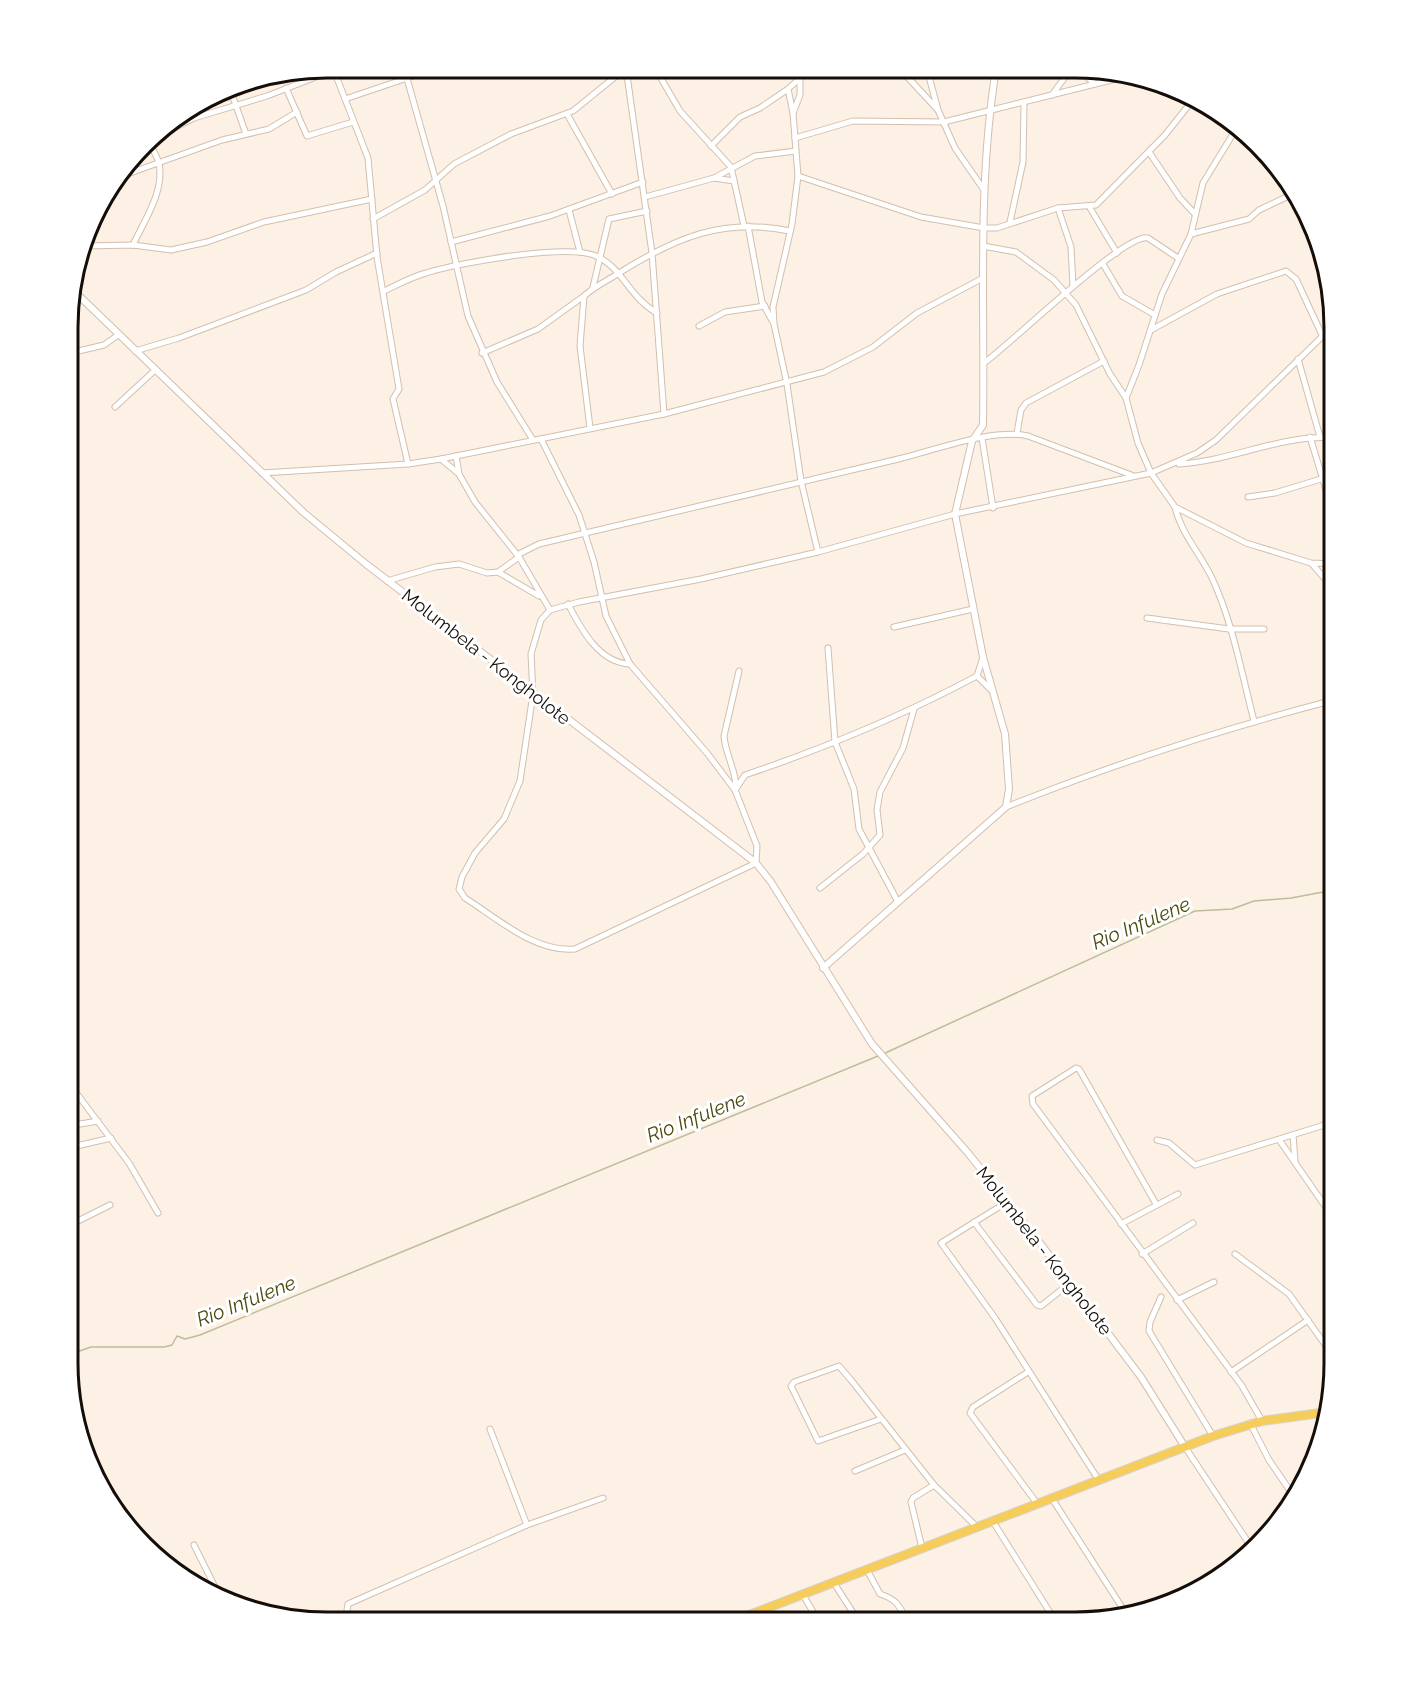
<svg xmlns="http://www.w3.org/2000/svg" width="1402" height="1690" viewBox="0 0 1402 1690" font-family="Raleway,sans-serif">
  <style>
    .lines { fill: none; stroke-linecap: round; stroke-linejoin: round }
    .stream { stroke: #bdbd9a; stroke-width: 1.5 }
    .minor-casing { stroke: #d3bfad; stroke-width: 7 }
    .tertiary-casing { stroke: #d3bfad; stroke-width: 8 }
    .trunk-casing { stroke: #d5d4d3; stroke-width: 10 }
    .minor { stroke: #fff; stroke-width: 5 }
    .tertiary { stroke: #fff; stroke-width: 6 }
    .trunk { stroke: #f6cc5a; stroke-width: 8 }
    .labels { text-anchor: middle; stroke-width: 6; stroke-linejoin: round; paint-order: stroke }
    .street-label { font-size: 18px; fill: #150e08; stroke: #fff }
    .water-label { font-size: 20px; font-style: italic; fill: #4b4a0e; stroke: #fff }
    .rim { fill: none; stroke: #150e08; stroke-width: 3 }
  </style>
  <rect width="100%" height="100%" fill="#fdf1e5"/>
  <g class="lines">
    <g class="stream">
      <polyline points="883,1054 1195,911 1232,909 1254,901 1291,898 1334,890"/>
      <polyline points="68,1355 91,1347 164,1347 172,1345 177,1336 185,1339 200,1335 878,1056"/>
    </g>
    <g class="minor-casing">
      <g id="minor">
        <polyline points="333,68 368,158 377,257 399,389 393,399 408,464"/>
        <polyline points="404,68 443,206 468,316 497,382 533,440"/>
        <polyline points="626,68 652,253 664,414"/>
        <polyline points="655,68 680,111 731,167 744,226"/>
        <polyline points="810,69 788,89 793,113 798,176 792,224 773,307 774,324 787,384 801,481 818,552"/>
        <polyline points="900,69 938,110 955,148 984,190"/>
        <polyline points="927,69 938,110"/>
        <polyline points="1079,70 1095,84"/>
        <polyline points="286,88 307,136 353,122"/>
        <polyline points="230,89 246,134"/>
        <polyline points="1052,95 1070,70"/>
        <polyline points="345,99 437,68"/>
        <polyline points="793,113 800,95 800,76"/>
        <polyline points="567,114 612,194"/>
        <polyline points="795,138 853,121 944,122 1127,76"/>
        <polyline points="151,139 194,118 267,96 339,68"/>
        <polyline points="711,146 740,117 760,108 788,89"/>
        <polyline points="1149,152 1180,198 1194,213"/>
        <polyline points="798,176 921,217 984,228 997,228 1058,208 1096,205 1165,135 1192,101"/>
        <polyline points="119,177 222,140 269,129 297,112"/>
        <polyline points="714,178 734,181"/>
        <polyline points="645,197 714,178 755,156 796,151"/>
        <polyline points="1058,208 1071,247 1073,286"/>
        <polyline points="1090,208 1117,253"/>
        <polyline points="569,210 580,252"/>
        <polyline points="373,219 425,190 454,164 511,134 573,111 626,68"/>
        <polyline points="1010,222 1023,162 1024,104"/>
        <polyline points="748,226 762,302 773,322"/>
        <polyline points="1191,234 1249,219 1259,210 1295,193"/>
        <polyline points="451,242 550,216 643,182"/>
        <path d="M133,245C144,221 165,191 159,163C157,156 152,148 148,141"/>
        <polyline points="86,246 133,245 171,250 207,242 264,222 372,199"/>
        <polyline points="983,246 1016,252 1054,280 1076,305 1110,374 1126,398 1138,443 1151,473 1175,507 1246,543 1311,563 1334,564"/>
        <polyline points="1103,264 1122,296 1155,315"/>
        <polyline points="593,287 609,219 647,211"/>
        <path d="M384,291C397,285 411,277 426,273C458,263 571,242 598,257C623,269 629,297 657,313"/>
        <polyline points="699,326 725,312 765,306"/>
        <polyline points="1151,330 1217,294 1286,271 1296,279 1322,335"/>
        <polyline points="135,351 179,338 306,290 336,272 377,253"/>
        <polyline points="70,353 104,345 118,335"/>
        <polyline points="482,353 538,329 584,296"/>
        <polyline points="1298,359 1320,437"/>
        <path d="M984,363C1011,344 1124,233 1148,238L1178,258"/>
        <polyline points="1126,398 1139,365 1162,294 1191,234 1203,183 1236,129"/>
        <polyline points="115,407 154,371"/>
        <path d="M590,428L580,346L584,296C595,286 607,281 619,273C675,238 723,217 790,231"/>
        <polyline points="1017,433 1021,410 1026,403 1104,361"/>
        <polyline points="1310,437 1334,516"/>
        <polyline points="982,438 993,508"/>
        <path d="M541,439L579,515L594,562L606,616L630,664L707,753L735,790L757,846L756,863L575,949C535,953 497,918 465,898L459,889L462,877L475,853L504,819L520,781L533,694L531,654L541,620L550,610L579,602L701,579L818,552L955,514L1151,473L1197,453L1216,440L1334,325"/>
        <polyline points="456,456 459,474"/>
        <polyline points="441,459 459,474 475,502 519,557 550,610"/>
        <path d="M1179,464C1232,461 1282,434 1334,438"/>
        <polyline points="262,473 408,464 441,459 664,414 824,372 873,347 917,313 983,278"/>
        <polyline points="1248,497 1275,493 1321,479"/>
        <path d="M1175,507C1181,533 1199,552 1211,576C1232,619 1242,675 1254,721"/>
        <path d="M517,555L539,544C656,516 773,489 890,461C928,453 992,427 1028,436L1134,476"/>
        <polyline points="1312,564 1334,589"/>
        <polyline points="498,572 519,557"/>
        <polyline points="387,581 435,567 459,564 487,573 498,572 539,596"/>
        <path d="M568,604C581,629 599,663 630,664"/>
        <polyline points="1147,618 1229,629 1264,629"/>
        <polyline points="894,627 973,609"/>
        <polyline points="828,648 835,742 854,789 859,829 898,902"/>
        <polyline points="977,676 992,691"/>
        <path d="M736,786C735,768 725,753 724,736L739,671"/>
        <path d="M735,790L745,775C825,748 902,716 977,676L983,657"/>
        <path d="M1006,807C1113,764 1223,729 1334,700"/>
        <polyline points="820,888 863,854 880,835 877,810 880,792 903,748 914,709"/>
        <polyline points="68,1082 129,1163 158,1213"/>
        <polyline points="68,1126 98,1121"/>
        <polyline points="1293,1135 1295,1161"/>
        <polyline points="1157,1140 1169,1143 1195,1165 1334,1122"/>
        <polyline points="1280,1141 1334,1219"/>
        <polyline points="68,1148 111,1138"/>
        <polyline points="1007,1202 941,1243 995,1318 1098,1479"/>
        <polyline points="1156,1204 1079,1069 1076,1068 1032,1096 1033,1104 1242,1386 1262,1421"/>
        <polyline points="974,1222 1037,1305 1041,1306 1070,1283"/>
        <polyline points="1121,1224 1178,1194"/>
        <polyline points="68,1226 110,1205"/>
        <polyline points="1142,1254 1193,1223"/>
        <polyline points="1235,1254 1289,1294 1334,1357"/>
        <polyline points="1161,1297 1150,1322 1149,1331 1213,1436"/>
        <polyline points="1177,1300 1214,1282"/>
        <polyline points="1028,1372 973,1407 970,1413 1036,1502"/>
        <polyline points="1231,1372 1308,1320"/>
        <polyline points="1318,1412 1324,1432"/>
        <polyline points="881,1419 818,1441 791,1386 794,1382 839,1366 851,1380 934,1485 976,1526"/>
        <polyline points="1250,1423 1269,1460 1295,1498"/>
        <polyline points="490,1429 527,1525"/>
        <polyline points="1185,1447 1250,1545"/>
        <polyline points="855,1471 905,1450"/>
        <polyline points="1051,1497 1125,1612"/>
        <polyline points="992,1520 1056,1622"/>
        <polyline points="194,1545 220,1597"/>
        <polyline points="922,1548 911,1502 913,1498 934,1485"/>
        <path d="M867,1570L880,1594C898,1600 899,1606 908,1622"/>
        <polyline points="834,1583 859,1622"/>
        <polyline points="803,1595 819,1622"/>
        <polyline points="754,1613 757,1622"/>
        <polyline points="353,1622 347,1610 348,1604 527,1525 603,1498"/>
      </g>
    </g>
    <g class="tertiary-casing">
      <g id="tertiary">
        <polyline points="71,288 303,512 366,564 756,863 771,882 872,1044 968,1153 1037,1239 1141,1377 1185,1447"/>
        <path d="M823,968L1006,807L1009,789L1005,734L983,657L955,514L972,441L983,425C985,307 977,186 996,69"/>
      </g>
    </g>
    <g class="trunk-casing">
      <polyline id="trunk" points="731,1622 1213,1436 1262,1421 1328,1412"/>
    </g>
    <use href="#minor" class="minor"/>
    <use href="#tertiary" class="tertiary"/>
    <use href="#trunk" class="trunk"/>
  </g>
  <g class="labels">
    <g class="street-label">
      <text transform="translate(486 657) rotate(38)" y="6">Molumbela - Kongholote</text>
      <text transform="translate(1044 1251) rotate(52)" y="6">Molumbela - Kongholote</text>
    </g>
    <g class="water-label">
      <text transform="translate(1141 923) rotate(-23)" y="7">Rio Infulene</text>
      <text transform="translate(696 1117) rotate(-22)" y="7">Rio Infulene</text>
      <text transform="translate(246 1301) rotate(-22)" y="7">Rio Infulene</text>
    </g>
  </g>
  <path d="M0 0H1402V1690H0ZM327 78H1075A249 249 0 0 1 1324 327V1363A249 249 0 0 1 1075 1612H327A249 249 0 0 1 78 1363V327A249 249 0 0 1 327 78Z" fill="#fff" fill-rule="evenodd"/>
  <path class="rim" d="M327 78H1075A249 249 0 0 1 1324 327V1363A249 249 0 0 1 1075 1612H327A249 249 0 0 1 78 1363V327A249 249 0 0 1 327 78Z"/>
</svg>
